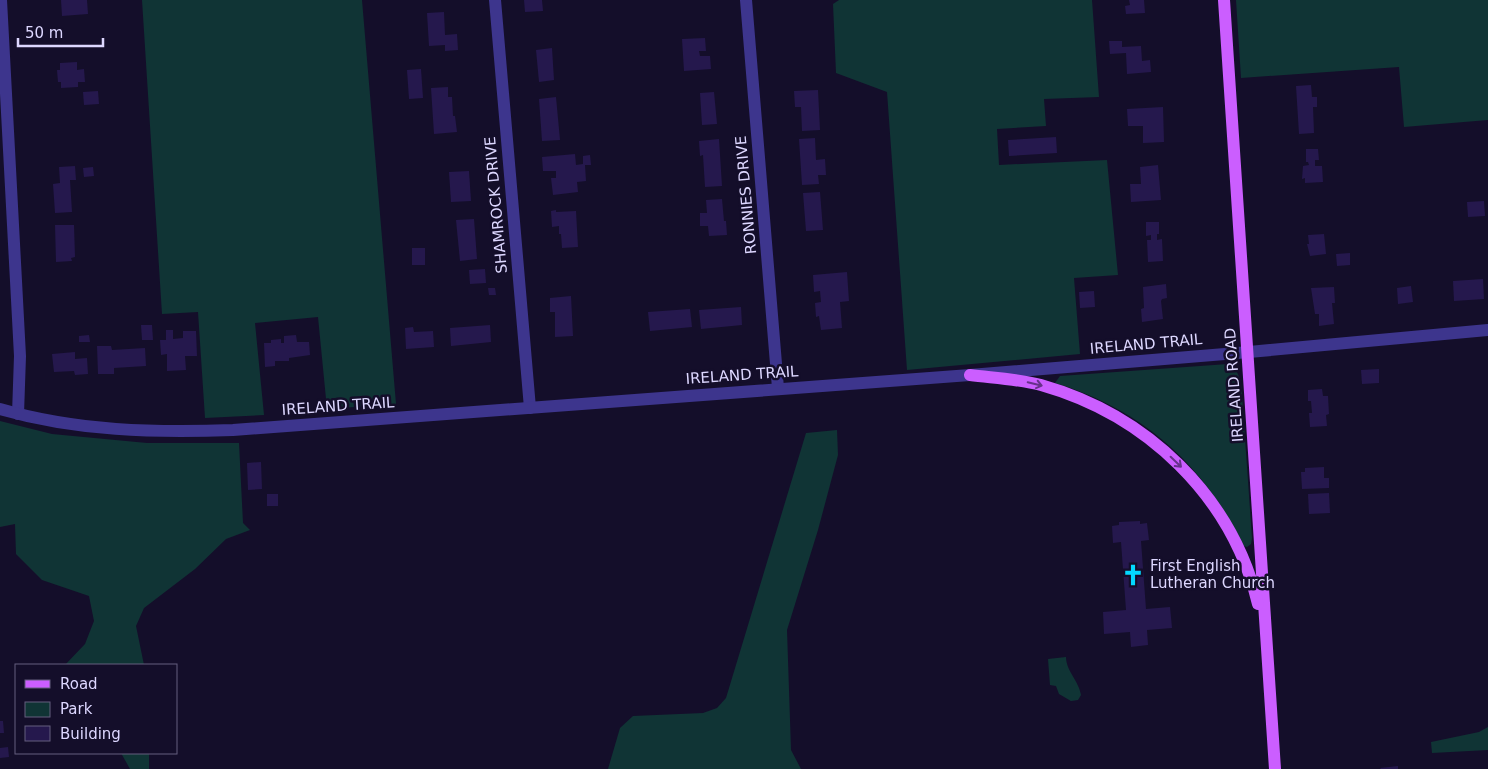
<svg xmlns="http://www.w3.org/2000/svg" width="1488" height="769" viewBox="0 0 1488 769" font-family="'DejaVu Sans',sans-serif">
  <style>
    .green { fill: #103435 }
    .building { fill: #25184d }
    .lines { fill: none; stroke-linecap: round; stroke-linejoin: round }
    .minor { stroke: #3d358d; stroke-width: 12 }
    .major { stroke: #cb5eff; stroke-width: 12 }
    .oneway { stroke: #66328a }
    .labels { text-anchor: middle; stroke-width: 5; stroke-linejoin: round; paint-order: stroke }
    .street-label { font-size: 15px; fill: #ddd7ff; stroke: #140e2a }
    .poi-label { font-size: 15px; fill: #ddd7ff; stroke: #140e2a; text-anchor: start }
  </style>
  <rect width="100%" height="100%" fill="#140e2a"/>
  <g class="green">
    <polygon points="142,0 362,0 396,404 327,409 318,317 255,323 264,415 205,418 198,312 162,314"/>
    <polygon points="839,0 1092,0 1099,97 1044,99 1046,126 997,129 999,165 1107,160 1118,275 1074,278 1080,354 907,370 887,92 836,73 833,4"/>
    <polygon points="1236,0 1488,0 1488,120 1404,127 1399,67 1241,78"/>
    <path d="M1228,364L1236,370L1241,381L1252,538L1251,544L1247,547L1244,546C1204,465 1142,409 1055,383L1060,376Z"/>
    <polygon points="0,421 52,434 147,443 239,443 243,523 250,530 226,539 195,569 144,608 136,626 144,665 65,665 85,644 94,621 89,596 42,580 16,554 15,524 0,527"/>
    <polygon points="837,430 838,455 818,530 787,630 791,750 801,769 608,769 620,728 633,716 703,713 717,708 726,698 806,433"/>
    <path d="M1066,657C1066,671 1079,681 1081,695L1078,700L1071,701L1059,694L1056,686L1050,685L1048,659Z"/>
    <polygon points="1488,727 1488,750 1432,753 1431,742 1479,732"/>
    <polygon points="121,753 149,753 149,769 130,769"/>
  </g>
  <g class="building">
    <polygon points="61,0 87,0 88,14 62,16"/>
    <polygon points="524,0 542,0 543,11 525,12"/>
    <polygon points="1129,0 1144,0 1145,13 1126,14 1125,6 1130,5"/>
    <polygon points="444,12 445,35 457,34 458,50 445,51 445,45 429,46 427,13"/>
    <polygon points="705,38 706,51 699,51 700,56 710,56 711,69 684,71 682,39"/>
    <polygon points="1109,41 1122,41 1122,47 1141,46 1142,61 1150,60 1151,72 1127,74 1126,53 1110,54"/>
    <polygon points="552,48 554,80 539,82 536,50"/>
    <polygon points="77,62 77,70 84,69 85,82 78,82 78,87 61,88 61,82 58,82 57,70 60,70 60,63"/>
    <polygon points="421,69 423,98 409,99 407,70"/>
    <polygon points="1311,85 1312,97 1317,97 1317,107 1313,107 1314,133 1299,134 1296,86"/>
    <polygon points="448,87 448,97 452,97 453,116 455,116 457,132 434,134 431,88"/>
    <polygon points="818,90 820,130 802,131 801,107 795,107 794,91"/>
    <polygon points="98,91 99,104 84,105 83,92"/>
    <polygon points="714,92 717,124 702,125 700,93"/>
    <polygon points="556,97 560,140 542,141 539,99"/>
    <polygon points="1163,107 1164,142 1143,143 1143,126 1128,126 1127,109"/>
    <polygon points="1056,137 1057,153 1009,156 1008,140"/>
    <polygon points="815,138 816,160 825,159 826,175 818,175 819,184 802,185 799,139"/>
    <polygon points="719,139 722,186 705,187 703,155 700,156 699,141"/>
    <polygon points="1306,149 1318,149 1319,160 1315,160 1315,166 1322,166 1323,182 1305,183 1305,178 1302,179 1303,166 1309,165 1308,162 1306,162"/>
    <polygon points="575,154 576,165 583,164 583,156 590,155 591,165 585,165 586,181 577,182 578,192 553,195 551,178 556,178 556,171 543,171 542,157"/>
    <polygon points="1158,165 1161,200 1131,202 1130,184 1141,184 1140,167"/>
    <polygon points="75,166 76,180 70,180 72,212 55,213 53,184 60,183 59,167"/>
    <polygon points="93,167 94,176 84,177 83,168"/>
    <polygon points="469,171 471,201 451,202 449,172"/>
    <polygon points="820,192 823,230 806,231 803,193"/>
    <polygon points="722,199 724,221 726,221 727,235 709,236 708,226 700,226 700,213 707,213 706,200"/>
    <polygon points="1484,201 1485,216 1468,217 1467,202"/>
    <polygon points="556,210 556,212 576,211 578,247 562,248 561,234 559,234 559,226 552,227 551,211"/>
    <polygon points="474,219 477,259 460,261 456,220"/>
    <polygon points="1146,222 1159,222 1159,234 1157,234 1157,240 1162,239 1163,261 1148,262 1147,240 1151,240 1151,235 1146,236"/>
    <polygon points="55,225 74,225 75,257 71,258 72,261 56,262"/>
    <polygon points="1324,234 1326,254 1310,256 1307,244 1309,244 1308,235"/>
    <rect x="412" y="248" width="13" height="17"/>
    <polygon points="1350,253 1350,265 1337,266 1336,254"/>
    <polygon points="485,269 486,283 470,284 469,270"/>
    <polygon points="847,272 849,301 840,302 842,328 821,330 819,316 816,317 815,303 821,302 820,291 814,292 813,275"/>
    <polygon points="1483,279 1484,299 1454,301 1453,281"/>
    <polygon points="1166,284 1167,298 1162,299 1161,301 1163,319 1142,322 1141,309 1144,308 1143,287"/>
    <polygon points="1411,286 1413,302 1398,304 1397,288"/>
    <polygon points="1334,287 1335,303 1332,303 1334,324 1319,326 1319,314 1315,314 1311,288"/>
    <polygon points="488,288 495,288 496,295 489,295"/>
    <polygon points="1094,291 1095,307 1080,308 1079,292"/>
    <polygon points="571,296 573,336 555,337 555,312 550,312 550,298"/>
    <polygon points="741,307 742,325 701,329 699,310"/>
    <polygon points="690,309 692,327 650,331 648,312"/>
    <polygon points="141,325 152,325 153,340 142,340"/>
    <polygon points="490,325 491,342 451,346 450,328"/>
    <polygon points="413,327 414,332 433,331 434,347 406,349 405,328"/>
    <polygon points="166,330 173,330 173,339 183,338 183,331 196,331 197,356 185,356 186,370 167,371 167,354 161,355 160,340 166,340"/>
    <polygon points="89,335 90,342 79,342 79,336"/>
    <polygon points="296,335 297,342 309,342 310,355 289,358 289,361 275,361 275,366 265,367 264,343 271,343 271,340 281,339 281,343 284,343 284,336"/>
    <polygon points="97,346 111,346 112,350 145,348 146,366 114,368 114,374 98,374"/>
    <polygon points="75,352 75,359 87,358 88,374 75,375 74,371 54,372 52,354"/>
    <polygon points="1379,369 1379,383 1362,384 1361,370"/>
    <polygon points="1322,389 1323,396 1328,396 1329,414 1326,415 1327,426 1310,427 1309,413 1312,413 1311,401 1308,401 1308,390"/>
    <polygon points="261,462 262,489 248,490 247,463"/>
    <polygon points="1324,467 1324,478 1329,478 1329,488 1302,489 1301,472 1305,472 1305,468"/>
    <polygon points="1329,493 1330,513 1309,514 1308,494"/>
    <rect x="267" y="494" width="11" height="12"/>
    <polygon points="1140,521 1140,524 1147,523 1149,540 1141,541 1146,609 1170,607 1172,628 1147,630 1148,645 1131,647 1130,632 1104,634 1103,612 1126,610 1121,542 1113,543 1112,526 1119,525 1119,522"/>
    <polygon points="0,721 3,721 4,733 0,733"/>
    <polygon points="8,747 9,757 0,758 0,748"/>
    <polygon points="1398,766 1398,769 1381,769 1380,768"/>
  </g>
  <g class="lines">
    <g class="minor">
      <polyline points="1,0 20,356 18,414"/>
      <polyline points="495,0 530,408"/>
      <polyline points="746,0 778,388"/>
      <path d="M0,409C76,431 155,433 233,430L970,375L1249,352L1488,330"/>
    </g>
    <g class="major">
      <polyline points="1224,0 1275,769"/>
      <path d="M970,375C994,378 1018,379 1041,385C1147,415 1232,496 1258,604"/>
    </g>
  </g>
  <defs><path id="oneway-shaft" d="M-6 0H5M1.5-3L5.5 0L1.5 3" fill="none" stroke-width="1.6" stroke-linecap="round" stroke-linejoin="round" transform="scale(1.25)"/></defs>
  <g class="oneway">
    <use href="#oneway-shaft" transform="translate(1035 384) rotate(13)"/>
    <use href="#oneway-shaft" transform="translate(1176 462) rotate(44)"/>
  </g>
  <defs>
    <g id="church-bare" transform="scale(1.725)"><path d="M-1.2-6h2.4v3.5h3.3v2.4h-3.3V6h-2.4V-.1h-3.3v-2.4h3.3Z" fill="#03d9ff" stroke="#140e2a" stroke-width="2.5" paint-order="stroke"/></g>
  </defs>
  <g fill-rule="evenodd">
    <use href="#church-bare" x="1133" y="575"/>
  </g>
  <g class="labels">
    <g class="street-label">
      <text transform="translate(746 195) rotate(-95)" y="5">RONNIES DRIVE</text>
      <text transform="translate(496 205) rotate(-95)" y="5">SHAMROCK DRIVE</text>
      <text transform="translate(1146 344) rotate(-5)" y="5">IRELAND TRAIL</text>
      <text transform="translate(742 375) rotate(-4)" y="5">IRELAND TRAIL</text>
      <text transform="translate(1234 385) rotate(-94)" y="5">IRELAND ROAD</text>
      <text transform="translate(338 406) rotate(-4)" y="5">IRELAND TRAIL</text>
    </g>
    <g class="poi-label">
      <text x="1150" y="571">First English<tspan x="1150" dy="17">Lutheran Church</tspan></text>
    </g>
  </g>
  <rect x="15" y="664" width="162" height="90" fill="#140e2a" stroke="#645e7f"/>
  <rect x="25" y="680" width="25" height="8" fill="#cb5eff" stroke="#645e7f"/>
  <text x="60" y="689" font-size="15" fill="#ddd7ff">Road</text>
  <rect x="25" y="702" width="25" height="15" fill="#103435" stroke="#645e7f"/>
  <text x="60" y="714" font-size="15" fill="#ddd7ff">Park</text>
  <rect x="25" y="726" width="25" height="15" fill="#25184d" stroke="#645e7f"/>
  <text x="60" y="739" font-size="15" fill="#ddd7ff">Building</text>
  <path d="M18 38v8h85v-8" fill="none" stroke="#ddd7ff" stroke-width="2.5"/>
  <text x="25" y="38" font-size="15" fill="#ddd7ff" stroke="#140e2a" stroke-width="4" paint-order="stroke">50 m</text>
</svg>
